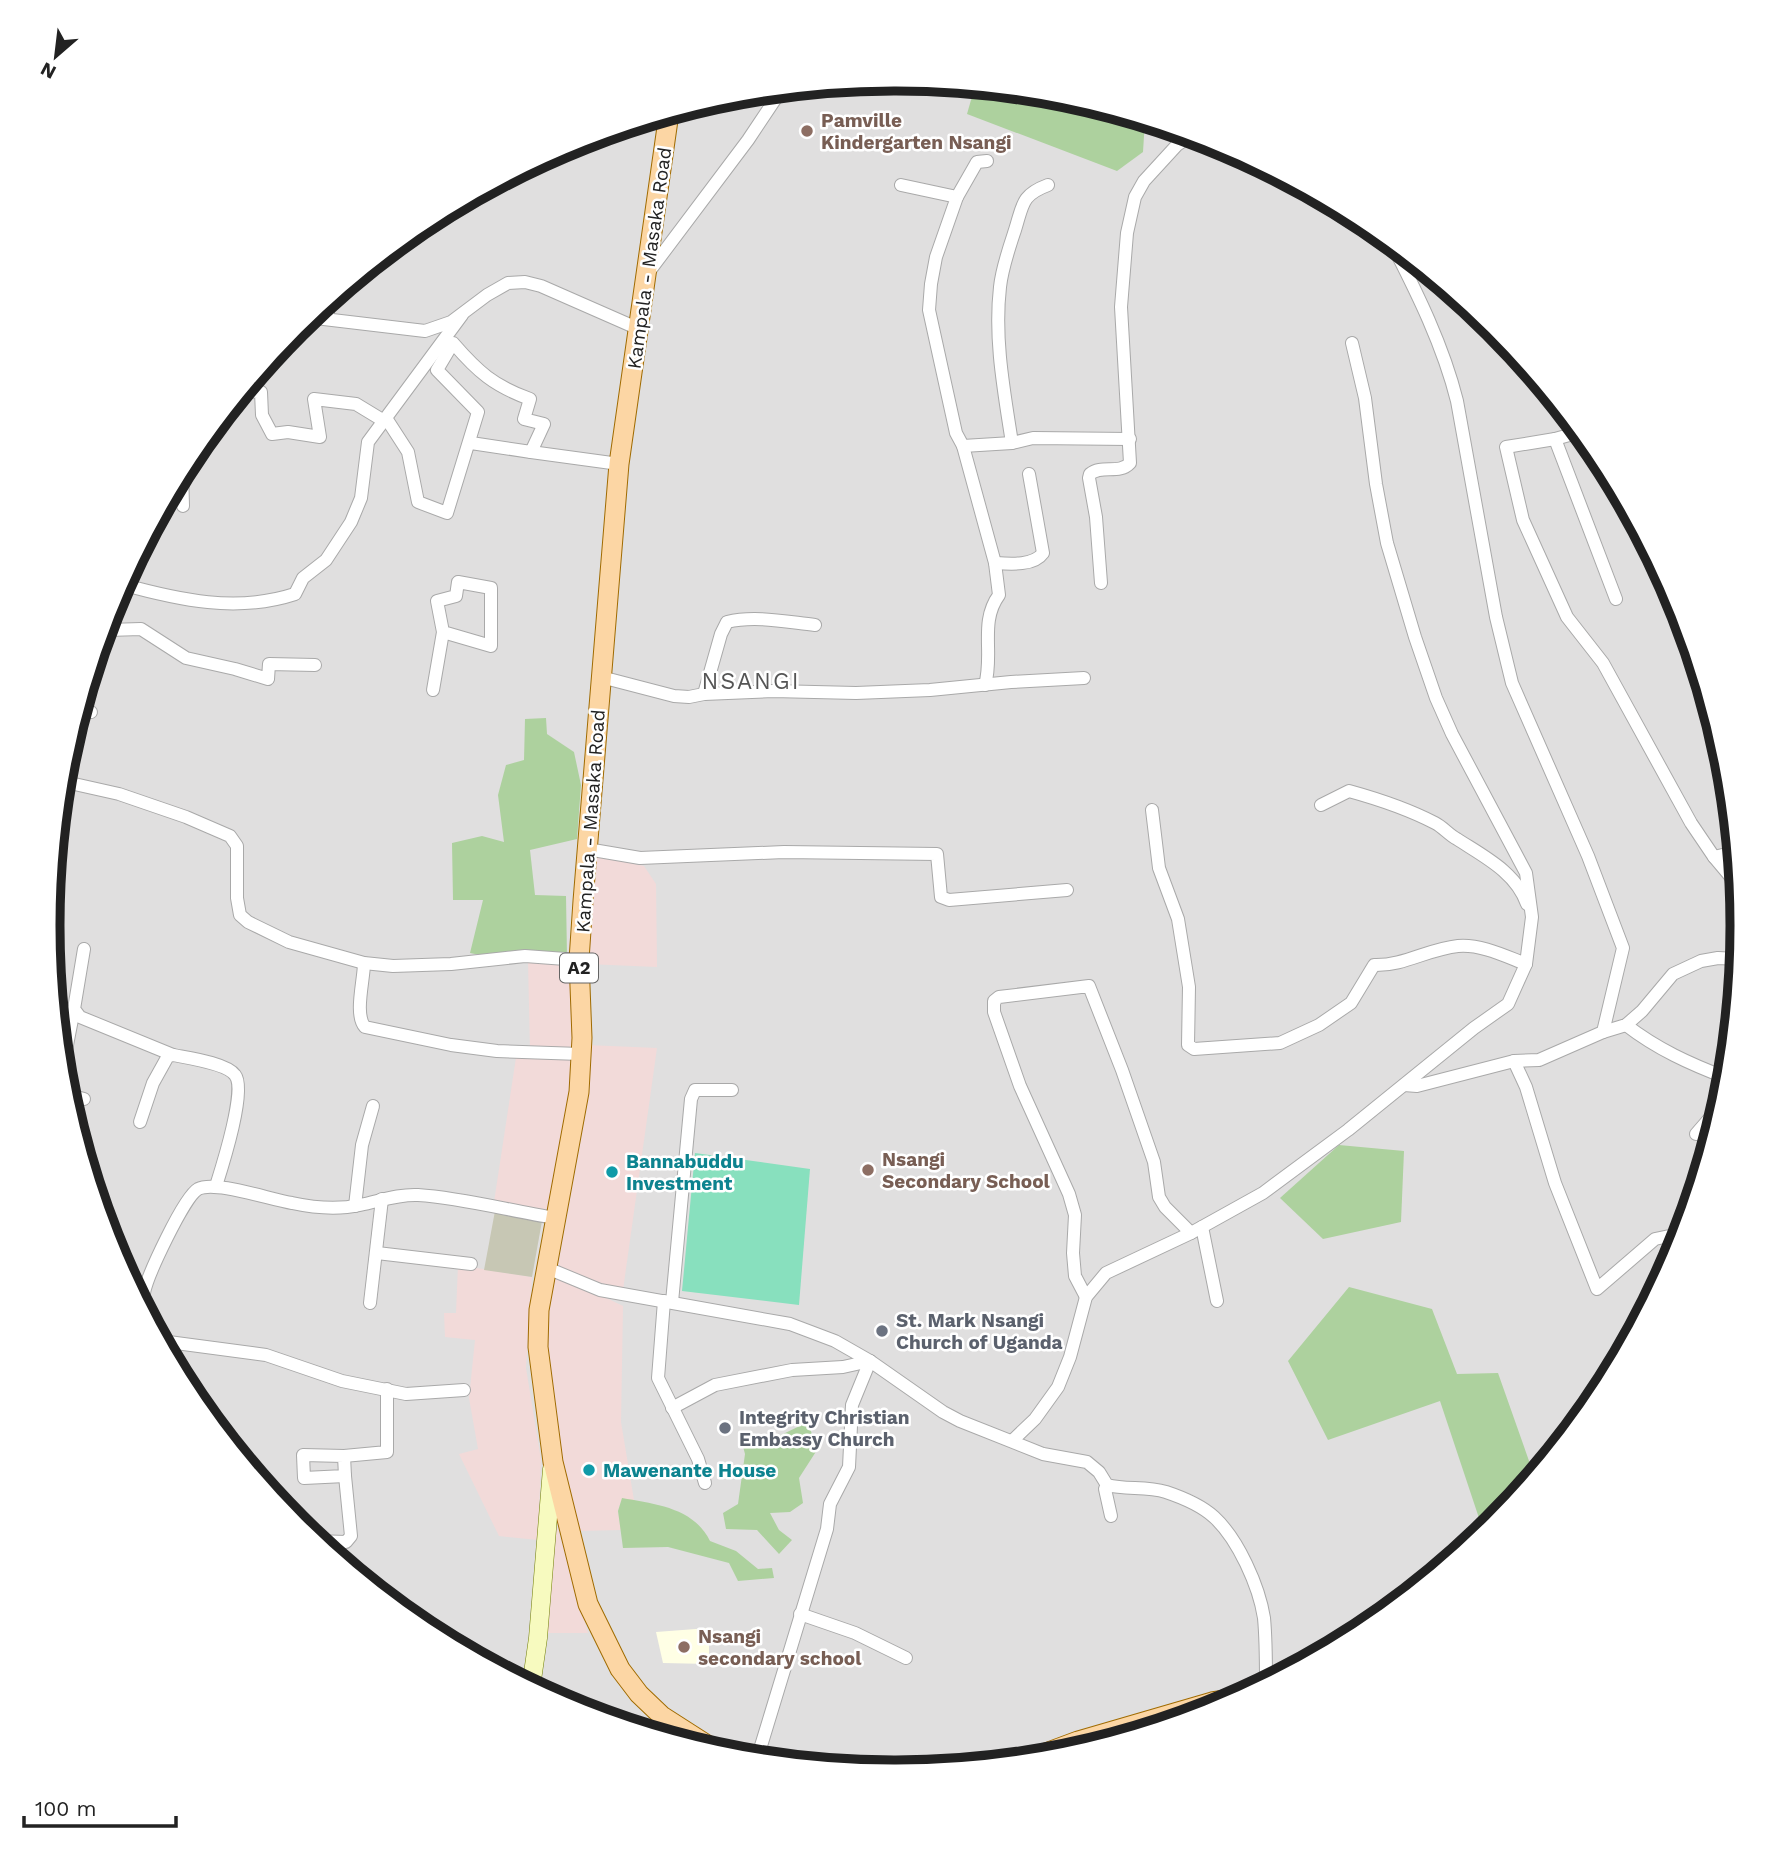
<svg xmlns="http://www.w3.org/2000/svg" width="1789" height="1851" viewBox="0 0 1789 1851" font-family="'Work Sans',sans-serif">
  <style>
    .residential { fill: #e0dfdf }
    .commercial { fill: #f2dad9 }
    .education { fill: #ffffe5 }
    .construction { fill: #c7c7b4 }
    .forest { fill: #add19e }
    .pitch { fill: #88e0be }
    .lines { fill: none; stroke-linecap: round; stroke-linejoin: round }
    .street-casing { stroke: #a9a9a9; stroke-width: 14 }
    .secondary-casing { stroke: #707d05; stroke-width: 19 }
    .primary-casing { stroke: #a06b00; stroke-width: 21 }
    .street { stroke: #fff; stroke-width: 12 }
    .secondary { stroke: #f7fabf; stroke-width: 18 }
    .primary { stroke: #fcd6a4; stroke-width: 19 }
    .education-dot { fill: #8d6e63; stroke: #fff; stroke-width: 2.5 }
    .culture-dot { fill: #0f9aa8; stroke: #fff; stroke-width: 2.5 }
    .worship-dot { fill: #6b7280; stroke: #fff; stroke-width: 2.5 }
    .labels { text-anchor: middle; stroke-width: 5; stroke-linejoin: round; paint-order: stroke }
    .shield { fill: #fff; stroke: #646464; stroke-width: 2 }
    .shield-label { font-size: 18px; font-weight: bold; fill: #222 }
    .education-label { font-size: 19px; font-weight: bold; fill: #785e54; stroke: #fff; text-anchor: start }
    .street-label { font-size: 19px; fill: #222; stroke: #fff }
    .culture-label { font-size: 19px; font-weight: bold; fill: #0d838f; stroke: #fff; text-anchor: start }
    .worship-label { font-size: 19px; font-weight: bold; fill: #5b616d; stroke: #fff; text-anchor: start }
    .quarter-label { font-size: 23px; letter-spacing: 2px; fill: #555; stroke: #fff }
    .rim { fill: none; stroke: #222; stroke-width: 9 }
  </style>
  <rect width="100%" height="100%" fill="#f2efe9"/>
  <circle class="residential" cx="894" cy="926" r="845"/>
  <g class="commercial">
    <polygon points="595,855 644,866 656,884 657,967 587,964"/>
    <polygon points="538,958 575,966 575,1023 566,1137 548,1213 494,1202 517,1051 530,1051 528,960"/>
    <polygon points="587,1045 657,1048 623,1290 570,1273 558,1265 587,1106"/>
    <polygon points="458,1265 532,1277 526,1368 541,1460 538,1540 499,1536 459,1454 478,1449 469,1398 475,1340 445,1337 444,1313 456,1313"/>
    <polygon points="553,1272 623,1306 621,1422 634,1500 621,1501 618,1511 621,1530 578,1531 545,1379 546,1313"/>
    <polygon points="555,1510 557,1526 588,1633 542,1633"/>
  </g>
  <polygon class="education" points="709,1628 709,1664 663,1663 656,1632"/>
  <polygon class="construction" points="495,1211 542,1221 532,1277 484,1270"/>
  <g class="forest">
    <polygon points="975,86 1060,95 1145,120 1143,152 1117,171 967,114"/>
    <polygon points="546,718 547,734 574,752 581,785 577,839 530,850 535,895 566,896 567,957 504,960 470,953 483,900 453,900 452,843 482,836 504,842 498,795 506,765 524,760 525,719"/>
    <polygon points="1339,1145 1404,1151 1401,1222 1323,1239 1280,1198"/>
    <polygon points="1349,1287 1432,1309 1457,1374 1498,1373 1534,1475 1493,1525 1484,1533 1440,1401 1328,1440 1288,1361"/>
    <polygon points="808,1422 817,1450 799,1478 803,1503 790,1512 770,1513 779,1530 792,1540 779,1554 757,1530 726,1529 723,1513 738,1504 745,1454 740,1435 781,1435"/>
    <path d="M622,1498C656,1504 694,1508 710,1541L736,1551L758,1569L772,1568L774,1578L738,1581L729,1563L668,1547L623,1548L618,1511Z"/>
  </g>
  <polygon class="pitch" points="695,1153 810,1169 799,1305 682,1291"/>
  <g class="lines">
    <g class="street-casing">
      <g id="street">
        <path d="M901,185L957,197L936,257L931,284L929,310L956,433L963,446L995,563L999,595C979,622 994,654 985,685"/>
        <polyline points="957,197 977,162 987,161"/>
        <path d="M1391,242C1417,293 1443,345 1457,401L1496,617L1512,683L1588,856L1623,948L1603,1032L1539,1060L1514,1061L1417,1086L1404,1085"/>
        <polyline points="648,273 748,140 782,89"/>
        <polyline points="307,317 425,331 451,322 487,295 508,283 525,282 541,286 639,329"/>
        <polyline points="328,319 328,299"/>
        <polyline points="243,391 261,392 262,415 272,434 288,432 320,437 314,399 356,404 384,421"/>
        <path d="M386,418L408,452L418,502L447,513L478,412L437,370L453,343C478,372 494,386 530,399L524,419L544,424L531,452L471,443"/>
        <polyline points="1580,432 1555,439 1506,447 1523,520 1567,617 1603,663 1691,823 1714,857"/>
        <polyline points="1555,439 1616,599"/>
        <path d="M1012,443C1004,391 994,339 1000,287C1002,268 1009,248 1015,230C1023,205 1021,195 1048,185"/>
        <polyline points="963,446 1012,443 1033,438 1130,439"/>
        <polyline points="531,452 619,464"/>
        <polyline points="182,470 183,506"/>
        <polyline points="166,499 167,500"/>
        <path d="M995,563C1010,564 1034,566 1043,553L1029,474"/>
        <path d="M1101,583L1096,517L1089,478L1090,474C1102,464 1119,475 1130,463L1121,307L1127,233L1135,197L1144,181L1177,145L1192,135"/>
        <path d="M121,584C179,600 237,613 295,594L303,578L326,560L351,522L361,498L368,442L462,315"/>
        <polyline points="115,596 115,605 109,612 108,630 141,629 186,658 235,669 268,679 269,664 315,665"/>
        <polyline points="601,677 674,696 689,697 704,694 773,691 856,693 930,690 1011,682 1084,678"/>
        <polyline points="433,690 443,632 437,601 456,596 458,582 491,588 491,646 443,632"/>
        <path d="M704,694L721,634L727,622C755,615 787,622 815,625"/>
        <polyline points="79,709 91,712"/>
        <polyline points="61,781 119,794 186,817 230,836 237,846 237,898 240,915 248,922 289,942 364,963 393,966 451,964 525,956 579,960"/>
        <path d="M1321,805L1349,791C1378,799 1408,809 1435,823C1443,827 1449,835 1457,839C1483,856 1516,872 1527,904"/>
        <path d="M1152,810L1159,868L1178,919L1189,987L1188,1045L1194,1049L1280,1043L1319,1025L1351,1003L1374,965C1404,966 1428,949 1458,946C1481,944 1505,956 1526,964"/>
        <polyline points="587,849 640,858 784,852 937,854 941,897 949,900 1067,890"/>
        <polyline points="84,949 74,1009 80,1017 173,1055"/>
        <path d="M364,963C364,980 354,1015 365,1027L451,1045L497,1051L580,1054"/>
        <path d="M1626,1025C1657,1049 1690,1064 1727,1078"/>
        <polyline points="1603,1032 1626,1025 1642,1011 1673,974 1701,961 1718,958 1737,959 1740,919 1735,882 1714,857 1735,852"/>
        <polyline points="1514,1061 1526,1087 1555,1183 1597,1289 1655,1239 1674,1235 1680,1240"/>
        <polyline points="62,1071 74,1009"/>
        <polyline points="63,1090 69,1095 84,1099"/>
        <path d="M140,1122L153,1083L168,1056L173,1055C188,1058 226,1063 235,1075C247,1089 222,1167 216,1186"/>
        <polyline points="1696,1134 1722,1104"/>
        <polyline points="355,1206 362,1145 373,1106"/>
        <polyline points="1202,1227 1217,1301"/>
        <polyline points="377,1253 471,1264"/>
        <path d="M547,1268L600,1290L790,1324L835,1341L870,1361L943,1412L960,1421L1043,1454L1087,1462L1099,1472L1107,1485C1126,1490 1146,1486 1166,1492C1181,1497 1202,1506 1214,1517C1238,1539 1259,1586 1264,1618C1266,1639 1266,1661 1266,1683"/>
        <polyline points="1086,1297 1075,1276 1073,1253 1075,1215 1069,1194 1020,1086 994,1012 994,1001 999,997 1089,986 1122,1070 1154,1162 1159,1197 1165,1207 1191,1233"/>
        <polyline points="664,1301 658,1378 698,1459 705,1483"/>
        <polyline points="672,1302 691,1099 695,1090 732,1090"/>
        <polyline points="370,1303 382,1199"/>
        <path d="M143,1309C144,1303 143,1298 144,1293C147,1276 184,1197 198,1189C215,1180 271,1200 292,1203C315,1208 337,1210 360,1205C380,1201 398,1194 418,1195C464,1198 510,1211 555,1218"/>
        <polyline points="161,1341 266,1355 342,1381 406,1394 464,1390"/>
        <polyline points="672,1408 715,1385 792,1370 843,1367 870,1361"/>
        <polyline points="1012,1441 1035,1419 1058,1387 1070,1357 1086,1297 1106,1273 1191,1233 1263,1193 1348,1130 1474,1028 1508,1004 1526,964 1532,917 1526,873 1452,734 1436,698 1415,637 1387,543 1376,484 1365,398 1352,343"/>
        <polyline points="344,1456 345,1476 304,1478 303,1455 344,1456 387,1452 387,1389"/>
        <polyline points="1107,1485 1105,1489 1111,1516"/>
        <polyline points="315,1541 346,1542 351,1536 345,1476"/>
        <polyline points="800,1614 855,1633 906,1658"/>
        <polyline points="757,1759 827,1529 830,1504 849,1467 852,1405 870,1361"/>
      </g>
    </g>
    <g class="secondary-casing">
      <polyline id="secondary" points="531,1687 538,1638 552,1469"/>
    </g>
    <g class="primary-casing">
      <g id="primary">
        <polyline points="669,113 619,464 583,901 579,960 582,1038 579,1092 539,1310 538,1347 553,1462 588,1604 620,1669 639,1694 662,1716 715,1750 730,1757"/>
        <polyline points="1027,1760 1078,1741 1212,1702 1238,1698"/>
      </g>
    </g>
    <use href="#street" class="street"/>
    <use href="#secondary" class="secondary"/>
    <use href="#primary" class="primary"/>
  </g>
  <g class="education-dot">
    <circle cx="807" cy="131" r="7"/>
    <circle cx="868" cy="1170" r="7"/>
    <circle cx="684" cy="1647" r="7"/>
  </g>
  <g class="culture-dot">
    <circle cx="612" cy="1172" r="7"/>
    <circle cx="589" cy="1470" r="7"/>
  </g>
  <g class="worship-dot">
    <circle cx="882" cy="1331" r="7"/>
    <circle cx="725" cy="1428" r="7"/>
  </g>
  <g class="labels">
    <rect class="shield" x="560" y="953.5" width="38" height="29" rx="5"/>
    <g class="shield-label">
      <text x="579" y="974">A2</text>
    </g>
    <g class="education-label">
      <text x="821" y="127">Pamville<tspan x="821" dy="22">Kindergarten Nsangi</tspan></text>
      <text x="882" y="1166">Nsangi<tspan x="882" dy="22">Secondary School</tspan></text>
      <text x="698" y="1643">Nsangi<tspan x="698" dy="22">secondary school</tspan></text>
    </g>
    <g class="street-label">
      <text transform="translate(649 258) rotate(-82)" y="7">Kampala - Masaka Road</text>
      <text transform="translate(590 821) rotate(-86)" y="7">Kampala - Masaka Road</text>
    </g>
    <g class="culture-label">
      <text x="626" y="1168">Bannabuddu<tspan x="626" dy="22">Investment</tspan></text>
      <text x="603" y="1477">Mawenante House</text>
    </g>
    <g class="worship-label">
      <text x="896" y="1327">St. Mark Nsangi<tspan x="896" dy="22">Church of Uganda</tspan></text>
      <text x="739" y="1424">Integrity Christian<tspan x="739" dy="22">Embassy Church</tspan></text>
    </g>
    <g class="quarter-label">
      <text x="751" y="689">NSANGI</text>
    </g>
  </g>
  <path d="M0 0H1789V1851H0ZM894 91H896A834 834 0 0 1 1730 925V926A834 834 0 0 1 896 1760H894A834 834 0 0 1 60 926V925A834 834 0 0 1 894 91Z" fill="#fff" fill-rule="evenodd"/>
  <path class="rim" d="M894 91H896A834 834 0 0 1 1730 925V926A834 834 0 0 1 896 1760H894A834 834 0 0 1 60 926V925A834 834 0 0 1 894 91Z"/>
  <g transform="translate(56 56) rotate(208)" stroke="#ffffff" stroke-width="5" paint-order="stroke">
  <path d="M0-5L12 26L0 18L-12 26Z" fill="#222222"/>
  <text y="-10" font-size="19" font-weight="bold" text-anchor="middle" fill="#222222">N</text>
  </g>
  <path d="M24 1816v10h152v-10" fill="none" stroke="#222222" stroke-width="3.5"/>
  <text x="35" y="1816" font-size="21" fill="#222222" stroke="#ffffff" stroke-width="5" paint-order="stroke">100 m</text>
</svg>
